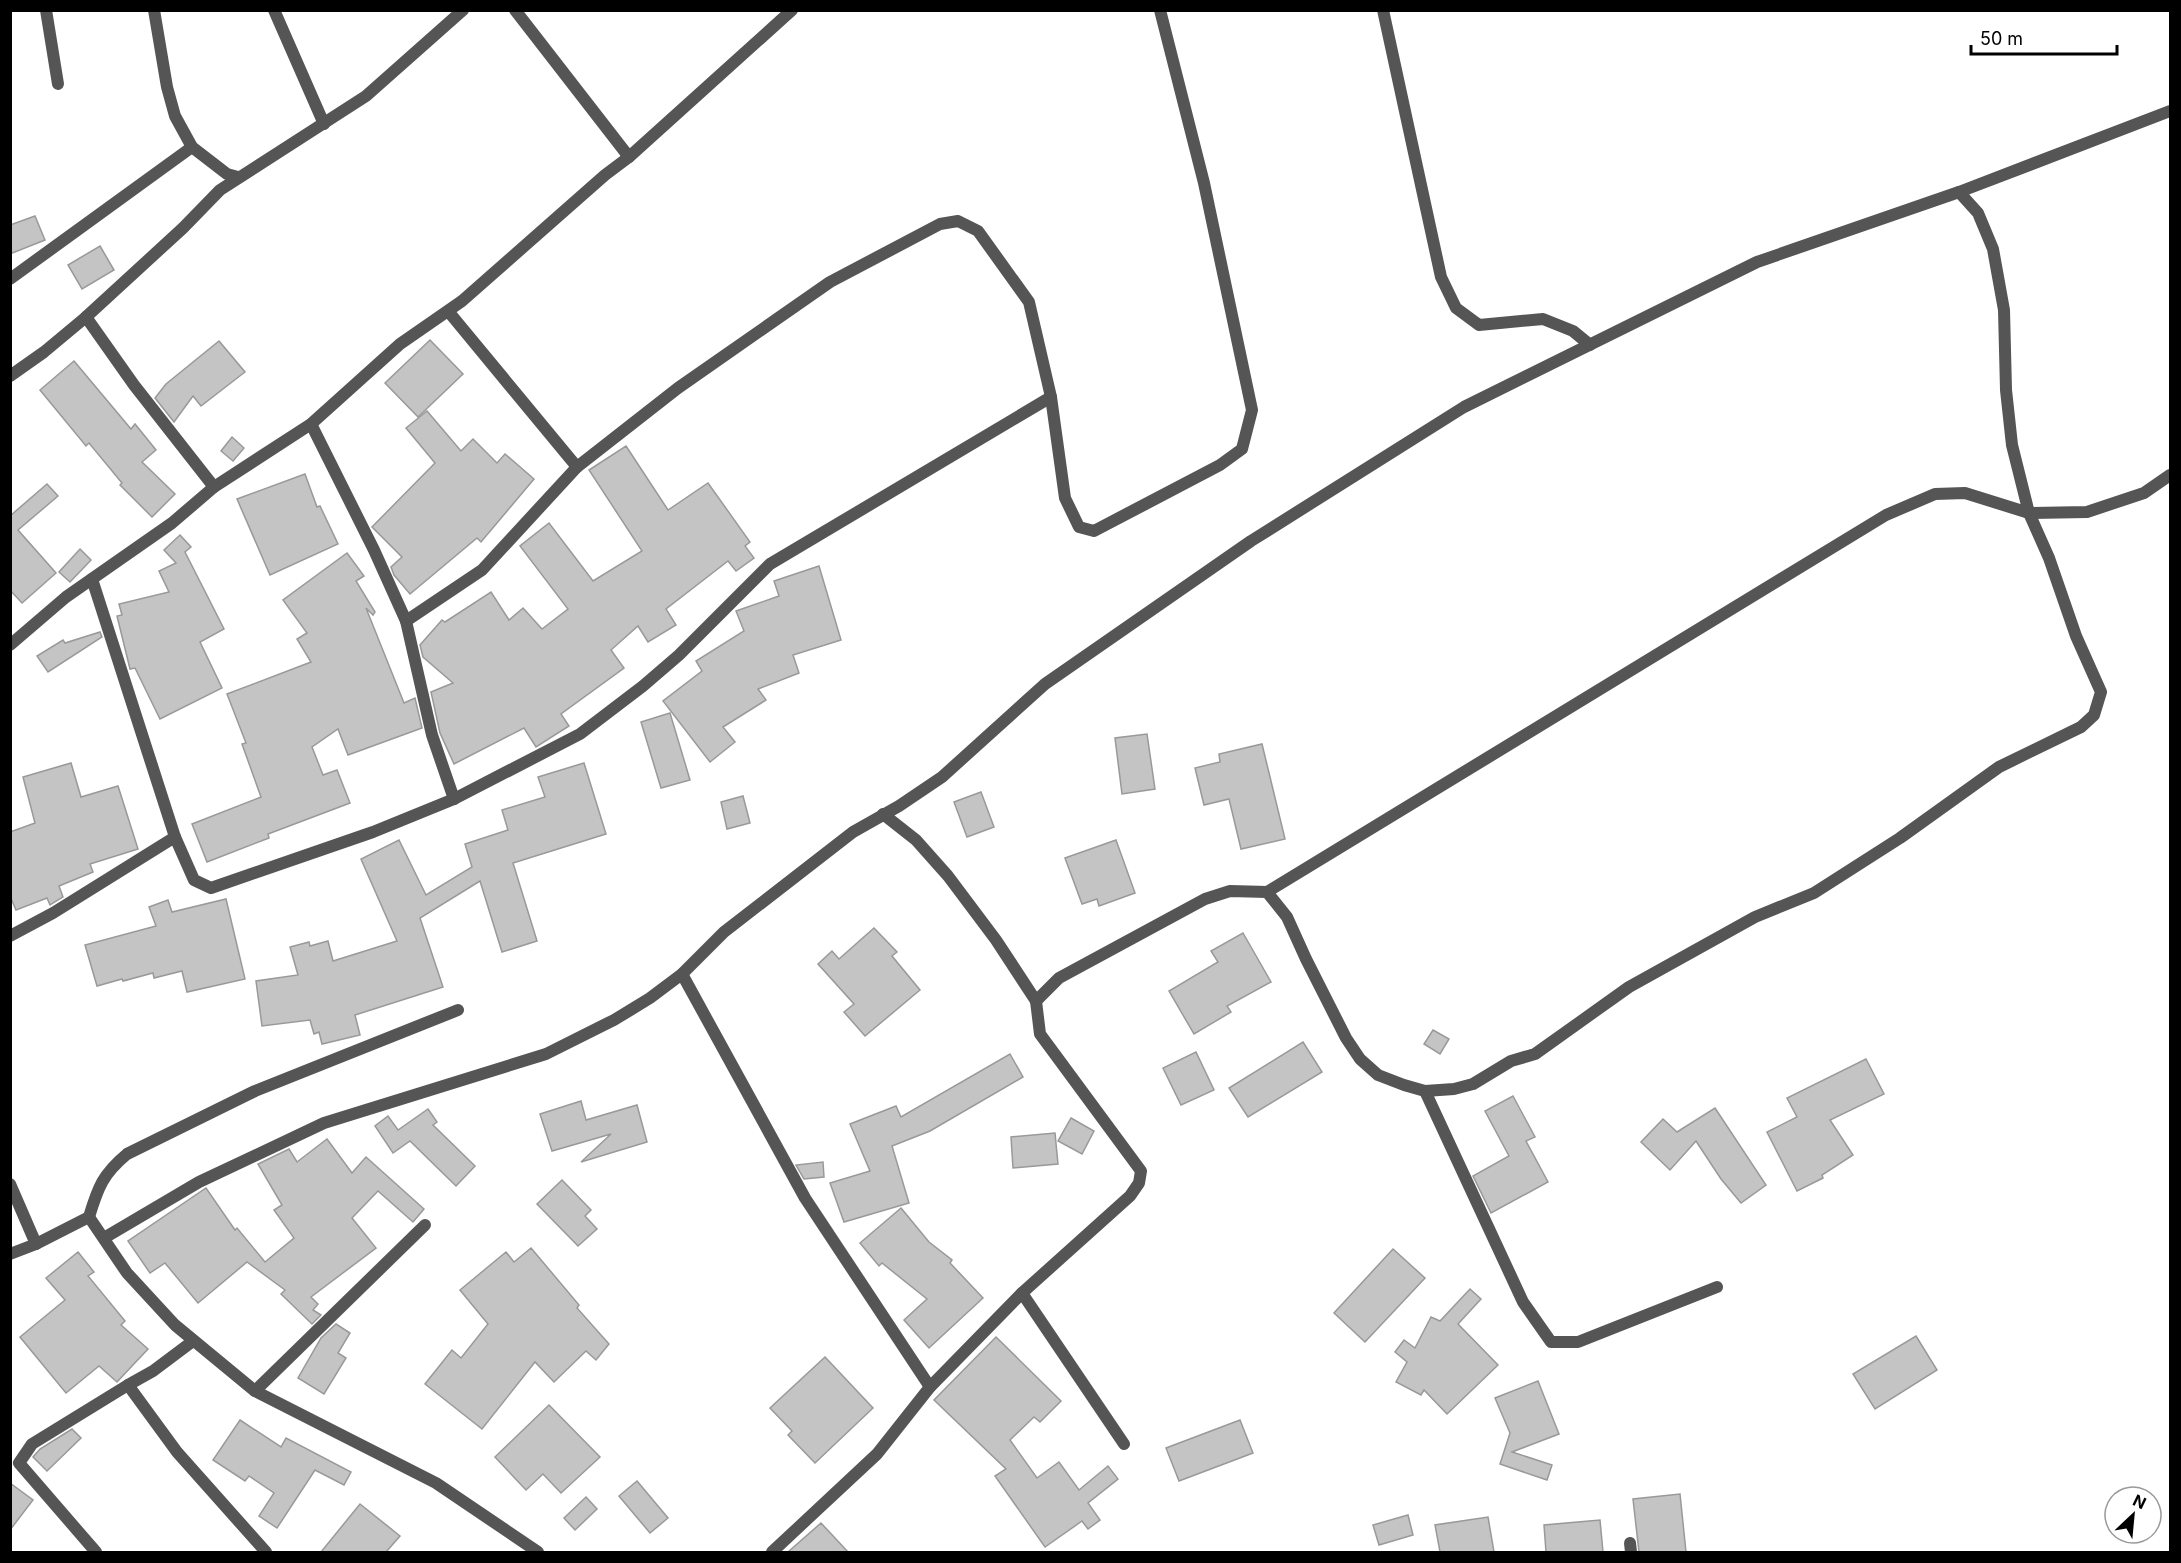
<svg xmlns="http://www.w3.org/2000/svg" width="2181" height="1563" viewBox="0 0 2181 1563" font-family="Inter,sans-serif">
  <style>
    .building { fill: #c4c4c4; stroke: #999; stroke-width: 1.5 }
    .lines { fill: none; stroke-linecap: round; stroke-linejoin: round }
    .street { stroke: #555; stroke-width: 12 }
  </style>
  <rect width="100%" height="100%" fill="#fff"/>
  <g class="building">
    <polygon points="35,216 45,240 10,254 10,225"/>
    <polygon points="100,246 114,270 82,289 68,265"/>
    <polygon points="430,340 463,374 418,417 385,383"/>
    <polygon points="219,341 245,372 201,406 193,396 174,422 155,398 166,384"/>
    <polygon points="74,361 131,429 135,424 156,450 142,462 175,494 152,517 120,485 122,483 89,443 86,446 40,390"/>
    <polygon points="427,411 461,451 473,439 497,463 505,454 534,479 481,542 477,538 410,594 394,575 391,567 402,557 372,527 435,463 406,428"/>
    <polygon points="232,437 244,448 233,461 221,451"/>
    <polygon points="626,446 668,510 708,483 750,542 745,546 754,558 736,571 728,561 666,609 676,625 648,642 638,626 611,650 624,668 561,714 569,726 536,747 524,728 454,764 440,733 431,692 453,683 423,657 420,645 442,620 445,622 491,592 509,620 523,608 542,629 568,609 520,546 549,523 593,581 642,551 589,470"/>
    <polygon points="305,474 317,507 320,506 338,544 270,575 237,499"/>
    <polygon points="47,484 58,496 18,530 56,573 22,603 10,590 10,516"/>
    <polygon points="180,535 191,547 185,552 224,629 200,642 222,688 160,719 135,668 130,669 117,616 122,615 119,604 169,592 159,571 176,563 164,550"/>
    <polygon points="80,549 91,560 70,582 59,572"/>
    <polygon points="347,553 364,576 356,581 375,612 373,615 366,608 404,703 415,698 422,728 348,755 338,729 312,747 323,775 337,770 350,803 268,834 269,838 207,862 192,824 261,797 242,744 246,743 227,694 311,662 297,639 307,633 283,600"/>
    <polygon points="819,566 841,640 793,655 799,673 758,689 766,700 723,727 735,742 710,762 663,701 702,671 696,661 744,631 736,611 779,596 774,581"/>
    <polygon points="100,632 102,637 48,672 37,656 63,640 65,643"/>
    <polygon points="670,713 690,780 661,788 641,722"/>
    <polygon points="1147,734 1155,789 1122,794 1115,738"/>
    <polygon points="1262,744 1285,839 1241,849 1229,799 1204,805 1195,768 1220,762 1219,754"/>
    <polygon points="71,763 81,797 118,786 138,849 90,864 93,872 59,886 63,897 50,905 47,898 16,910 10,896 10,832 35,823 23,777"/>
    <polygon points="584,763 606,834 513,863 537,941 502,952 480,881 420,918 443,987 355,1015 360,1035 322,1044 319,1032 314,1034 310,1020 262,1026 256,981 298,975 290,947 309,942 310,946 328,941 333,961 397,941 361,859 399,840 426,895 472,867 465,844 508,830 502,810 545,797 538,777"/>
    <polygon points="981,792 994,827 967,837 954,802"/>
    <polygon points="743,796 750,823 727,829 721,802"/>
    <polygon points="1116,840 1135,893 1099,906 1097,899 1082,904 1065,858"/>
    <polygon points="226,899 245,979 187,992 182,971 154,978 153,973 123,981 122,979 97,986 85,945 156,926 149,907 168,900 172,912"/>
    <polygon points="874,928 897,952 892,956 920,990 865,1036 844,1012 854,1004 818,964 832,951 839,959"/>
    <polygon points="1243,933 1271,982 1227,1006 1231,1012 1194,1034 1169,991 1218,962 1211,951"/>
    <polygon points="1433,1030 1449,1039 1440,1054 1424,1044"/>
    <polygon points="1303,1042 1322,1072 1248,1117 1229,1088"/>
    <polygon points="1196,1052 1214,1090 1181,1105 1163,1068"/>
    <polygon points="1010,1054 1023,1077 930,1131 892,1146 909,1203 844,1222 830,1183 870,1171 850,1124 896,1106 901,1117"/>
    <polygon points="1866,1059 1884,1094 1830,1120 1853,1155 1822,1175 1823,1178 1797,1191 1767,1132 1797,1117 1787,1098"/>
    <polygon points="1513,1096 1535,1137 1526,1141 1548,1182 1491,1213 1473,1176 1509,1156 1485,1111"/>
    <polygon points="581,1101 586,1120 637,1105 647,1142 581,1162 611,1134 552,1151 540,1114"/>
    <polygon points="1715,1108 1766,1185 1741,1203 1721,1179 1696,1141 1670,1170 1641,1142 1663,1119 1677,1132"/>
    <polygon points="428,1109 437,1122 433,1125 475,1166 456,1186 410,1141 393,1153 375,1126 388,1116 398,1130"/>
    <polygon points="1071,1118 1094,1131 1082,1154 1058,1141"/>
    <polygon points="1055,1133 1058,1164 1013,1168 1011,1137"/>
    <polygon points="327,1139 352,1173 366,1157 424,1209 413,1222 378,1191 352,1218 376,1248 311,1297 318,1304 313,1310 321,1315 312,1324 281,1294 285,1290 247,1262 198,1303 165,1263 150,1273 128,1241 206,1188 235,1230 237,1228 265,1262 294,1238 274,1210 282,1205 258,1164 289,1149 297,1162"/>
    <polygon points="823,1162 824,1177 804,1179 796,1165"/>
    <polygon points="562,1180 591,1210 585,1216 597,1229 578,1246 537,1204"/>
    <polygon points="901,1208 929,1242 952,1260 950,1263 983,1298 929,1348 904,1320 927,1299 882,1263 879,1266 860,1243"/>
    <polygon points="531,1248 579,1305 577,1308 609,1344 596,1360 586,1351 554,1382 535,1362 482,1429 425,1384 452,1350 461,1358 488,1324 460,1290 506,1252 514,1262"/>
    <polygon points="1393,1249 1425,1278 1365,1342 1334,1313"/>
    <polygon points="78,1252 94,1272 88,1276 125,1321 121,1325 148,1349 117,1382 99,1366 66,1393 20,1337 65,1300 46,1278"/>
    <polygon points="1470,1289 1481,1299 1458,1324 1498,1365 1447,1414 1424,1390 1421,1395 1396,1382 1407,1362 1395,1352 1404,1340 1415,1348 1431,1317 1440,1321"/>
    <polygon points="336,1324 350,1333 338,1353 346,1358 324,1394 298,1378 321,1338"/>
    <polygon points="1916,1336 1937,1370 1875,1409 1853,1374"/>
    <polygon points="996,1337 1061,1401 1040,1422 1034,1417 1010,1440 1037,1478 1059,1462 1079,1490 1108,1466 1118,1479 1088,1503 1100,1520 1088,1529 1082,1521 1045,1547 995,1476 1006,1469 934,1400"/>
    <polygon points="825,1357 873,1408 815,1463 788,1435 792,1431 770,1408"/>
    <polygon points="1538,1381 1559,1434 1512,1452 1552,1465 1547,1480 1500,1464 1510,1433 1495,1398"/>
    <polygon points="549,1405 600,1457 561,1493 543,1474 526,1490 495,1457"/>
    <polygon points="240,1420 281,1447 286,1438 351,1472 344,1485 315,1470 277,1528 259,1516 274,1493 249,1476 245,1481 213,1460"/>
    <polygon points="1240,1420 1253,1453 1179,1481 1166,1448"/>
    <polygon points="72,1429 81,1438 47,1471 33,1457 40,1449"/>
    <polygon points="637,1481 668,1518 650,1533 619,1496"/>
    <polygon points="10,1483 33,1500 10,1530"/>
    <polygon points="1680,1494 1686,1552 1639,1552 1633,1499"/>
    <polygon points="586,1497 597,1509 575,1530 564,1518"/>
    <polygon points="360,1504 400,1536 386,1552 321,1552"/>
    <polygon points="1408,1515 1413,1535 1379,1545 1373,1525"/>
    <polygon points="1488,1517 1494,1552 1440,1552 1435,1525"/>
    <polygon points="1600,1520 1603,1552 1546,1552 1544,1525"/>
    <polygon points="821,1523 848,1552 788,1552"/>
  </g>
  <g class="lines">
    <g class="street">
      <polyline points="46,10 58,84"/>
      <polyline points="154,10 167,87 175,116 192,147 227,174 238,177"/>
      <polyline points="274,10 324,124"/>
      <polyline points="515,10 629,157"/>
      <polyline points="1383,10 1441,277 1456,308 1479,325 1543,319 1573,331 1590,345"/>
      <polyline points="10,279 192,147"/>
      <polyline points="448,311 577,467 678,388 830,282 940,224 958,221 978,231 1029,302 1051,397 1065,498 1079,527 1094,531 1220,465 1242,449 1252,410 1204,183 1160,10"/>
      <polyline points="86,317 134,385 214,487"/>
      <polyline points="10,376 44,352 86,317 183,228 220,190 366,96 463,10"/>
      <polyline points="311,424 374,550 406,621 432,735 454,799"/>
      <polyline points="92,579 175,837 194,880 211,888 373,832 454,799 580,734 643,686 679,655 770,564 1051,397"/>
      <polyline points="406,621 482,570 577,467"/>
      <polyline points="10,645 66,597 172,523 214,487 311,424 400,344 462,301 605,175 629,157 792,10"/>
      <polyline points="883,814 916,840 948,876 996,940 1036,1001 1059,978 1205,899 1230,891 1267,892 1287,917 1306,959 1346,1038 1360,1059 1378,1075 1404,1085 1425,1091 1454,1089 1473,1084 1511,1061 1535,1054 1629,987 1755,917 1814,893 1900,838 1999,767 2081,727 2094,715 2101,692 2076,636 2049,558 2029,513 2012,445 2006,390 2004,310 1993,249 1978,213 1959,192"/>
      <polyline points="1267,892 1886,515 1935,494 1965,493 2029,513 2087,512 2144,493 2170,475"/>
      <polyline points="10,936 53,913 175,837"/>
      <polyline points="682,974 805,1198 930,1387"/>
      <polyline points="1425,1091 1523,1302 1551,1342 1578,1342 1717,1287"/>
      <polyline points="10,1184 36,1244"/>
      <polyline points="89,1217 127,1273 175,1325 255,1391 436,1483 538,1552"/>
      <polyline points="104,1238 199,1182 324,1123 546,1054 614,1020 650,998 682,974 724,932 853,832 899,806 942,777 1045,684 1251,541 1464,407 1757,262 1959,192 2170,111"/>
      <path d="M10,1254L36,1244L89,1217C98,1187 103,1174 127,1154L255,1091L458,1010"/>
      <polyline points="1022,1293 1124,1444"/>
      <polyline points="193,1341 153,1371 128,1385 177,1452 266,1552"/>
      <polyline points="255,1391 425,1225"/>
      <polyline points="1630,1543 1631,1552"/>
      <polyline points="96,1552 19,1463 32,1444 128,1385"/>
      <polyline points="772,1552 877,1454 930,1387 1022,1293 1130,1196 1139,1183 1141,1171 1040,1034 1036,1001"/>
    </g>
  </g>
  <rect width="2181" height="1563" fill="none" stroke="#000000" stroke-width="24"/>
  <g transform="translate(2133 1515) rotate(26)"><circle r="28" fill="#ffffff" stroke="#999999" stroke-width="1.5"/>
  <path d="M0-4.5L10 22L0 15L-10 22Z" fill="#000000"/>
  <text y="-9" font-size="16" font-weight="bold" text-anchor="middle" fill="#000000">N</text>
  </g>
  <path d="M1971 45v9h146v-9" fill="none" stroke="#000000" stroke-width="3"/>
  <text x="1980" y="45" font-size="18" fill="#000000" stroke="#ffffff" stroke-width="4.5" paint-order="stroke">50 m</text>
</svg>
